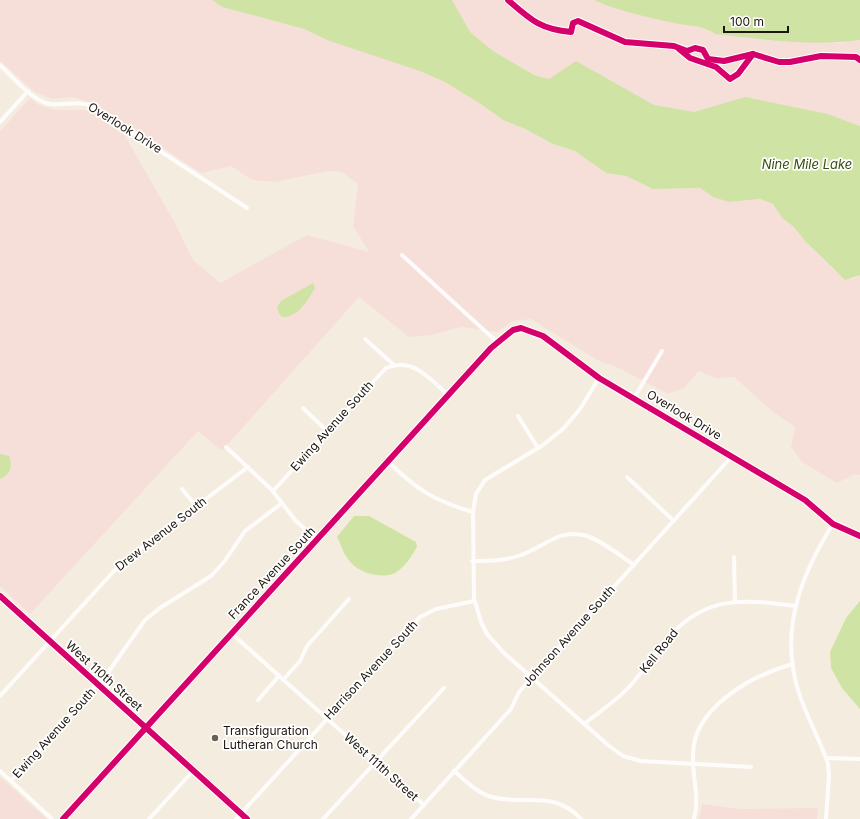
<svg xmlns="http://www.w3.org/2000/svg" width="860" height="819" viewBox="0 0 860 819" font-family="Inter,sans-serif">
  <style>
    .green { fill: #f6dfd9 }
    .water { fill: #cfe4a4 }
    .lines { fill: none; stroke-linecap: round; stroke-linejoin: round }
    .minor { stroke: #fefcfa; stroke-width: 4 }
    .tertiary { stroke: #fefcfa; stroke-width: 5 }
    .cycleway-casing { stroke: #fff; stroke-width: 8 }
    .cycleway { stroke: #d6006c; stroke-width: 6 }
    .poi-dot { fill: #686158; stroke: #fff; stroke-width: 1.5 }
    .labels { text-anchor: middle; stroke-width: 3.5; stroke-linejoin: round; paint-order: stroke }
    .street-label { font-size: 12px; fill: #1c160e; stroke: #fff }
    .poi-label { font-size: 12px; fill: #1c160e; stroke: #fff; text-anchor: start }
    .water-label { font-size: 13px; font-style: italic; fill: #384d0e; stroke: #fff }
  </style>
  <rect width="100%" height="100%" fill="#f5ece0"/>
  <g class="green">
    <polygon points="0,0 212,0 222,7 304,29 327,40 365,0 619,0 759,38 840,43 860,40 860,126 828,114 704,110 694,113 503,120 525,129 553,144 578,152 606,173 626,176 653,189 700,188 713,197 729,202 760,199 773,204 782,218 794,227 804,240 835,271 853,279 860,275 860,475 855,474 837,483 802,462 791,447 795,427 772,411 734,377 716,378 699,371 684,388 668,394 619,368 597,360 531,319 512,321 497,332 461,327 431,335 409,337 359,297 222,451 198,431 30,614 0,586 0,131 30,98 39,105 55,110 85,110 96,114 125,136 175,223 193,260 220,283 307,235 369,252 353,226 358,184 342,172 328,171 275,182 252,180 231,166 201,173 96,104 72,97 52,99 35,92 0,61"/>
    <polygon points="0,777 47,819 0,819"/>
    <polygon points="702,804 740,809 818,808 817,819 699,819"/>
  </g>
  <g class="water">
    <polygon points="212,0 452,0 470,32 493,51 534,75 549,79 576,61 654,105 694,112 745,97 828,114 860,126 860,275 845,280 804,240 794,227 782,218 773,204 760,199 729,202 713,197 700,188 653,189 626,176 606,173 575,151 553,144 525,129 503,120 481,104 445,82 420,71 327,40 304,29 222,7"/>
    <path d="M594,0H860V40C813,47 762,39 715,34C703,25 688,26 674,23C647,17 618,11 594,0Z"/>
    <path d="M313,283L315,288C308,300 298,318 282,317L278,312L277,307L281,301Z"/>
    <path d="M0,454L9,456C13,467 11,474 0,479Z"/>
    <path d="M354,516H369L416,542L417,547C411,557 405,567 395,573C381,580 356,572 348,559C343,553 341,544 337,537Z"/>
    <polygon points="860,601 860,709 842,688 831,668 830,652 846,618"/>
  </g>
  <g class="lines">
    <g class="minor">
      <path d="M0,65C12,76 34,103 51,104C66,106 72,100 90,105L247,208"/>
      <polyline points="0,122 28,91"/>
      <polyline points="402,255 497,342"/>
      <polyline points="365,339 394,365"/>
      <polyline points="634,398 662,351"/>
      <polyline points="303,408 327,431"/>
      <polyline points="518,416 538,448"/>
      <polyline points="226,447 272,490 295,520 317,540"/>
      <path d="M387,461C418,490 432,500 473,512L474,598L481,622L487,634L504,653L608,745L623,756L641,761L751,767"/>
      <polyline points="627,477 674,521"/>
      <polyline points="182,489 196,506"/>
      <path d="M273,491L386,368C413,357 429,378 448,395"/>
      <polyline points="473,512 476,494 485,480 543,445 563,429 580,409 599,378"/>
      <polyline points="734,557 735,601"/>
      <path d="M472,561C489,561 505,561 521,555C545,547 558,528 587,536C604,542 619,555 634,565"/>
      <polyline points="231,633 424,805"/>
      <polyline points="283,680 300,661 307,646 349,599"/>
      <polyline points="0,696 113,572 132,555 248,467"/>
      <polyline points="258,700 279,676"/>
      <path d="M584,724C599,712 616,701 629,687C643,672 653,655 667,639C705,595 742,599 795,606"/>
      <polyline points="145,728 491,348 513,330 521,328 543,336 599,378 805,500 833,524 860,536"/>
      <polyline points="826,758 860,759"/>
      <polyline points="0,771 52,819"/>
      <path d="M454,771C466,781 477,793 492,797C526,806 553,789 581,819"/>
      <polyline points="11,781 109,671 145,620 160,608 211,576 224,562 245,531 282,503"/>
      <polyline points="149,819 193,771"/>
      <polyline points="236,819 420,617 436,609 474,601"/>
      <polyline points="323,819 444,688"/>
      <polyline points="411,819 511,709 519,692 732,456"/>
      <path d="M694,819C700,795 692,778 693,755C693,707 753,675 793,664"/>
      <path d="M826,819L829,776L828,764C820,740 807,718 799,693C779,632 800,576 833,524"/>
    </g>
    <g class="tertiary">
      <polyline points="0,596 247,819"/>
      <polyline points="63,819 145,728"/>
    </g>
    <g class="cycleway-casing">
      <g id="cycleway">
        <path d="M508,0C531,20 540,29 571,32L573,23L578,21L625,42L674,46L687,51L695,48L703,50L708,59L724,61L753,54L779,62H790L821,56L856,57L860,60"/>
        <polyline points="679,49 690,58 716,67 730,79 738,74 753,54"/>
        <polyline points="0,596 247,819"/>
        <polyline points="63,819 491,348 513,330 521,328 543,336 599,378 805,500 833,524 860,536"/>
      </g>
    </g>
    <use href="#cycleway" class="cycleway"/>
  </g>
  <circle class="poi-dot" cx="215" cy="738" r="4"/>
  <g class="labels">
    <g class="street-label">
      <text transform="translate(125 128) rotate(32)" y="4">Overlook Drive</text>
      <text transform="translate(684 415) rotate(31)" y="4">Overlook Drive</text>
      <text transform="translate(332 426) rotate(-48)" y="4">Ewing Avenue South</text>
      <text transform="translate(161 534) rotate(-38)" y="4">Drew Avenue South</text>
      <text transform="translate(272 573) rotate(-47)" y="4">France Avenue South</text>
      <text transform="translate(569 636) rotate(-48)" y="4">Johnson Avenue South</text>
      <text transform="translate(659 651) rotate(-51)" y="4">Kell Road</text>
      <text transform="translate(371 670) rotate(-47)" y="4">Harrison Avenue South</text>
      <text transform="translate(104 676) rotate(42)" y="4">West 110th Street</text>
      <text transform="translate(54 733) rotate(-48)" y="4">Ewing Avenue South</text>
      <text transform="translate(381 767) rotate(42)" y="4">West 111th Street</text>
    </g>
    <g class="poi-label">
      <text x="223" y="735">Transfiguration<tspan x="223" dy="14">Lutheran Church</tspan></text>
    </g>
    <g class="water-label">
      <text x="807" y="169">Nine Mile Lake</text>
    </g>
  </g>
  <path d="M724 26v6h64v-6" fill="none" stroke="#1c160e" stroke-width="2"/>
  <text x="730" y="26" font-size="12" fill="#1c160e" stroke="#ffffff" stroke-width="3" paint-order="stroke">100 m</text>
</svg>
